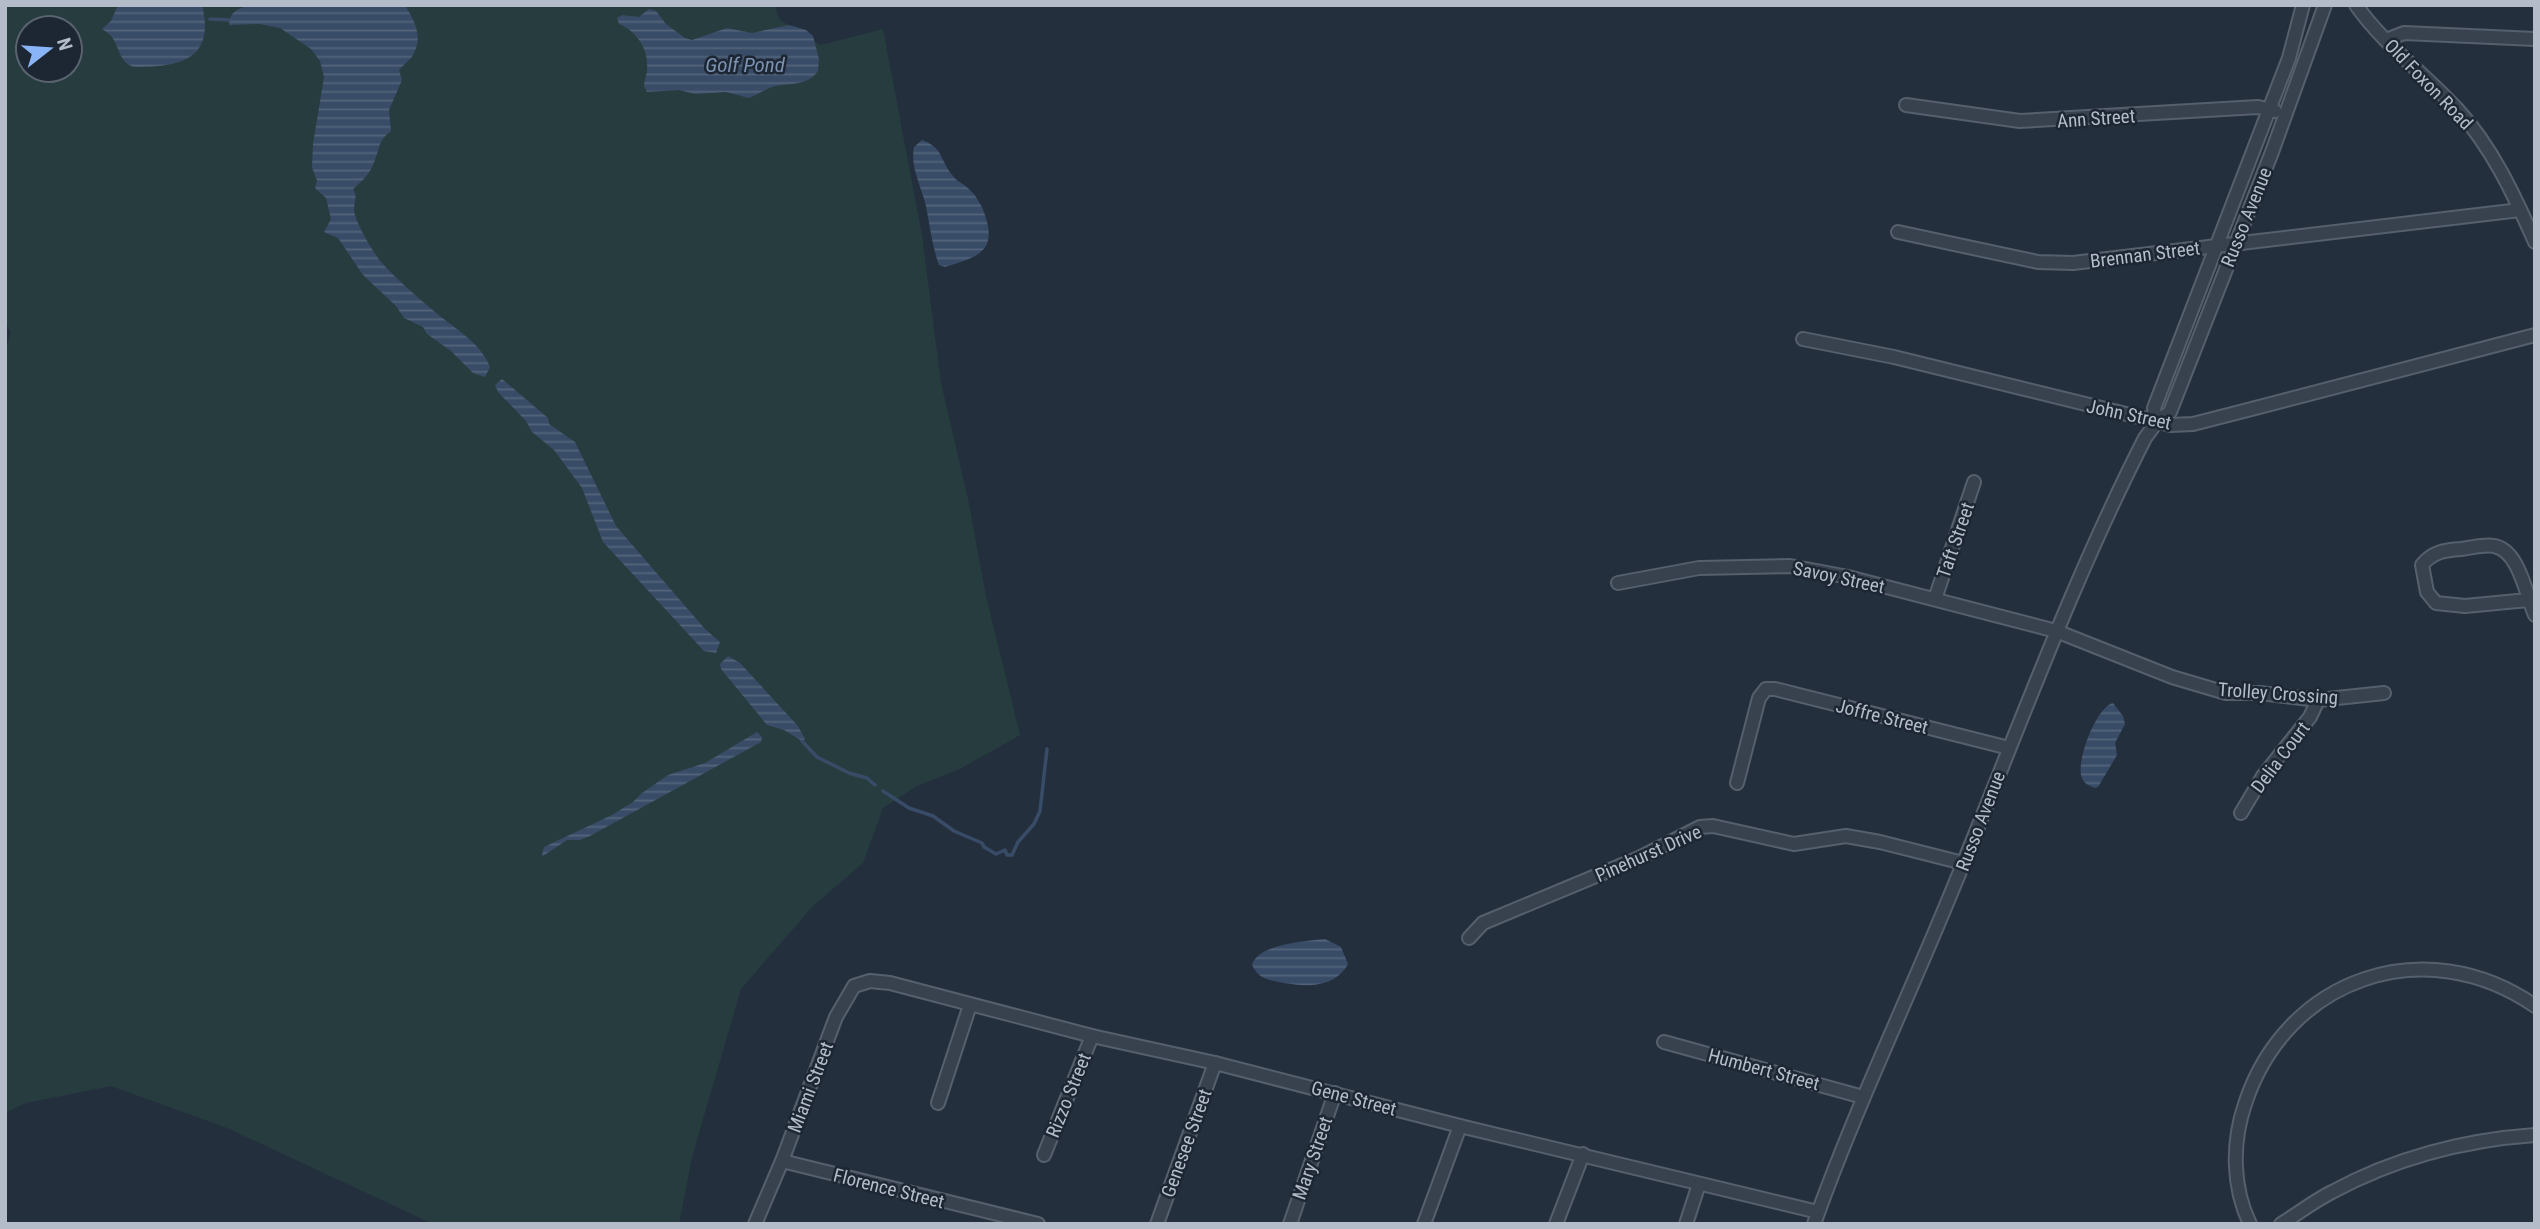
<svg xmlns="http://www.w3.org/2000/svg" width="2540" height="1229" viewBox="0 0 2540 1229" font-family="'Roboto Condensed',sans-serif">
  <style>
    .grass { fill: #263c3f; fill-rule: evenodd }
    .water { fill: url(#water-rules) }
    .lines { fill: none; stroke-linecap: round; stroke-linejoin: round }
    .stream { stroke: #394c67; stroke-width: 3.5 }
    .minor-casing { stroke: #565f6c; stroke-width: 16 }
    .minor { stroke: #38414e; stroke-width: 12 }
    .labels { text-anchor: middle; stroke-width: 5; stroke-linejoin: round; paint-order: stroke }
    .street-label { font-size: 19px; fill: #b4bcc9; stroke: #1d2633 }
    .water-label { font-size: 21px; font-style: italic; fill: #7c92b1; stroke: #1d2633 }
  </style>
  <defs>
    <pattern id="water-rules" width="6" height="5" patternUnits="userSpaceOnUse" patternTransform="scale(1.75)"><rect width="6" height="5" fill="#394c67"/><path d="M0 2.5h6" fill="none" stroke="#53647b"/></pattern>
  </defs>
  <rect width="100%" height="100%" fill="#242f3e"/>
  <path class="grass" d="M5,5H774L780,20L821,45L883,29L922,235L941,383L968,499L986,596L1020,735L960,769L917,786L883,808L863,863L813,906L741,989L692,1157L679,1224H433L227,1128L111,1086L26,1103L5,1113V350L11,333L5,322ZM28,28H70V70H28Z"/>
  <g class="water">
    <path d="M118,5H202C216,61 178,67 134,67C119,62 120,49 112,37C110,34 106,32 102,29L111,21Z"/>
    <path d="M251,5H405C414,20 423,36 414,53C412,59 404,64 399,70L402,80L389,110L391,131C376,142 380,152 372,167C367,177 361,182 353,189C358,198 354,201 354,210C355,222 373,252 381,262C395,278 424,303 441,317C459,331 481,344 490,367L485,377L473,373L451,351L427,334L423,327L404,318L396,306L363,275L338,238L324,232L331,219L326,198L315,188L317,181L312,167L313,144L324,77L320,61L311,49L280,28L259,24L229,25C229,11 240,8 251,5Z"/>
    <path d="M649,9L656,11L666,24L685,38L692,40L727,28L752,33L789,25L806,30L813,36L819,59L818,71C808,86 790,83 776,86C766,88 758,95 749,98L726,92L695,94L679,90L647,92L644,86C644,80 647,75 647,70C649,50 637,31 619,24L617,18L622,15L639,17Z"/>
    <path d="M922,140C944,148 940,161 953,176C957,182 965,184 970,190C978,198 983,208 986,218C997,254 973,258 945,267L939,265C932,246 930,226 926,206C921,186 910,167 914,147Z"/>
    <polygon points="502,379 548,418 549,424 575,442 616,526 705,629 720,642 716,653 704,651 603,542 582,488 554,450 532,432 526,421 498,392 495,385"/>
    <polygon points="728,656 740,663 798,726 805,739 802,741 784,730 767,725 721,669 720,664"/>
    <path d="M2113,703L2123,716L2125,724L2115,743L2117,755L2098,787L2095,788C2090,786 2084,784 2082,778C2075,763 2096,707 2113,703Z"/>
    <polygon points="757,732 762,737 761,742 590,836 580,840 567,840 543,856 542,855 544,847 612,815 633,802 642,793 668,775 705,763"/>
    <path d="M1325,939L1341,947L1348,964C1335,988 1306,987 1284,983C1270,980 1259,980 1252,965C1258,944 1306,941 1325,939Z"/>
  </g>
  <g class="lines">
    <g class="stream">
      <polyline points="210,19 229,20"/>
      <polyline points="802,741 817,757 849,773 867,778 875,785"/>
      <polyline points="883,791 909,808 933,816 954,831 982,843 984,847 996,854 1005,850 1007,855 1012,855 1018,842 1034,824 1040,811 1047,749"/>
    </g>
    <g class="minor-casing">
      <g id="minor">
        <path d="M2356,5C2383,44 2424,73 2457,109C2492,147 2514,195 2535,242"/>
        <polyline points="2386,40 2404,33 2535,39"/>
        <polyline points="1906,105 2020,121 2258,107 2275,111"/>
        <polyline points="1898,232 2038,262 2073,263 2520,210"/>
        <polyline points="1803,339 1894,357 2171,425 2193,424 2236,413 2535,335"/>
        <polyline points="2156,423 2154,408 2289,58 2303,5"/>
        <polyline points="1618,583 1699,568 1790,566 1848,577 2056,631 2172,677 2226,693 2260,693 2318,700 2384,693"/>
        <polyline points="1935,599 1974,482"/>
        <path d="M2528,600L2465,606L2436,603L2427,592L2422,565C2432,552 2445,550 2461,549C2471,548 2484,544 2494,546C2519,550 2526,595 2535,615"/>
        <polyline points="1737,783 1759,698 1766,689 1775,689 2009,748"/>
        <polyline points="2241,813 2263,776 2310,717 2318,700"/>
        <polyline points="1469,938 1483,923 1639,858 1700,827 1713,826 1794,844 1846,836 1880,842 1963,863"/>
        <polyline points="1664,1042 1863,1097"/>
        <polyline points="938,1103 970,1005"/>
        <polyline points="1044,1155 1092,1036"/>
        <polyline points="782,1161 1038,1224"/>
        <polyline points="755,1224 782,1161 836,1017 854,986 870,981 890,983 1092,1036 1215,1063 1460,1126 1818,1212"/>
        <polyline points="1157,1224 1215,1063"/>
        <polyline points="1290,1224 1335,1093"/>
        <polyline points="1424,1224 1460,1126"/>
        <polyline points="1556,1224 1583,1154"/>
        <polyline points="1686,1224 1699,1184"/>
        <path d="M1814,1224C1855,1109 1908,999 1954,886C2016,736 2071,583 2145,438L2156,423L2170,412L2272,152L2325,5"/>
        <path d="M2250,1224C2232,1187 2232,1142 2245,1104C2286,978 2425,930 2535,1006"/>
        <path d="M2281,1224C2299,1213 2314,1201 2332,1192C2395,1158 2464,1140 2535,1135"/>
      </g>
    </g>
    <use href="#minor" class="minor"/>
  </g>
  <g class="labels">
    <g class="street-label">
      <text transform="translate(2429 84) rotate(46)" y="7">Old Foxon Road</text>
      <text transform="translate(2096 118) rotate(-4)" y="7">Ann Street</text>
      <text transform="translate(2246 217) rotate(-68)" y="7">Russo Avenue</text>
      <text transform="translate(2145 254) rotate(-7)" y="7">Brennan Street</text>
      <text transform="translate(2129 414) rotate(12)" y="7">John Street</text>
      <text transform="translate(1955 540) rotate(-71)" y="7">Taft Street</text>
      <text transform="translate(1839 577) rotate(12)" y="7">Savoy Street</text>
      <text transform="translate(2278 693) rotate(4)" y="7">Trolley Crossing</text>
      <text transform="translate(1882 716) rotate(14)" y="7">Joffre Street</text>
      <text transform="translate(2280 757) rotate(-53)" y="7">Delia Court</text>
      <text transform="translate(1980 821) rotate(-69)" y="7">Russo Avenue</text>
      <text transform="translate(1648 853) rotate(-24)" y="7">Pinehurst Drive</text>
      <text transform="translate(1764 1069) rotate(15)" y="7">Humbert Street</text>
      <text transform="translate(810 1087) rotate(-69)" y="7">Miami Street</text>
      <text transform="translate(1068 1095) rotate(-68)" y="7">Rizzo Street</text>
      <text transform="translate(1354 1098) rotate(15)" y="7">Gene Street</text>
      <text transform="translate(1186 1143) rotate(-70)" y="7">Genesee Street</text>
      <text transform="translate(1312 1158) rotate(-71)" y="7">Mary Street</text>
      <text transform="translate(889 1188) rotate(14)" y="7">Florence Street</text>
    </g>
    <g class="water-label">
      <text x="745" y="72">Golf Pond</text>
    </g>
  </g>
  <rect width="2540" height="1229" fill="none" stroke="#b4bcc9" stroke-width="14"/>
  <g transform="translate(49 49) rotate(73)"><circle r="33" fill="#1d2633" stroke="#59626f" stroke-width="2"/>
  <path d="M0-5L12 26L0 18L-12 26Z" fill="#8ab4f8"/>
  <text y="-10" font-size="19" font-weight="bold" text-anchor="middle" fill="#b4bcc9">N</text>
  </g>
</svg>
